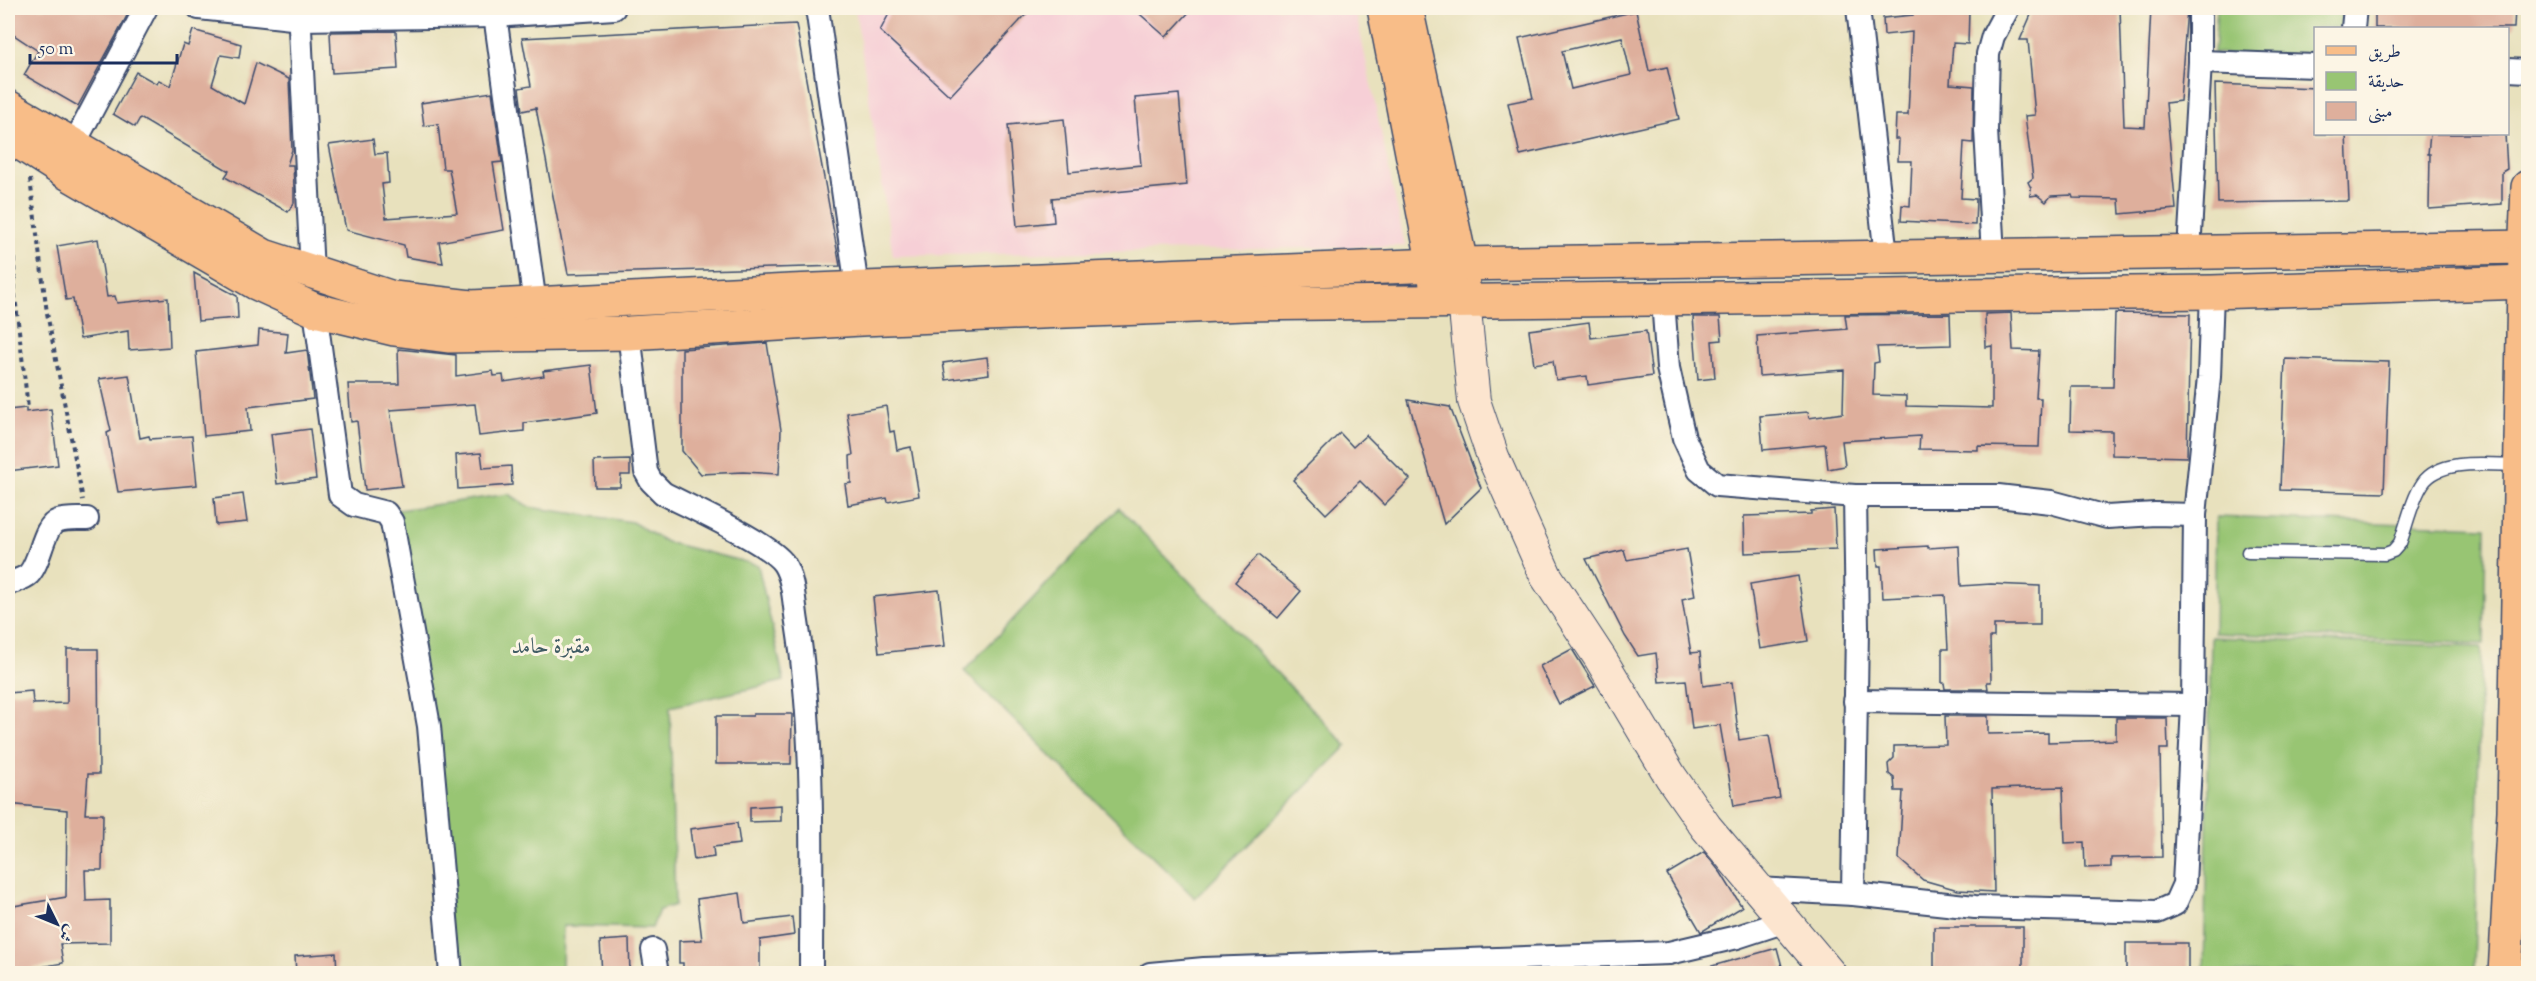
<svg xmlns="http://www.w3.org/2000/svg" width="2536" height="981" viewBox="0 0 2536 981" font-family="'Sorts Mill Goudy',Amiri,serif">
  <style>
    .built { fill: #f6cfd6 }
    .green { fill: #98c573; stroke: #5a7a68; stroke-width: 1.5 }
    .building { fill: #deaf9c; fill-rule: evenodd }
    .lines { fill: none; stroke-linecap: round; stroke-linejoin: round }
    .service-casing { stroke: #3a4a6c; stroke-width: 15 }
    .minor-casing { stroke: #3a4a6c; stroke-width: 26 }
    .secondary-casing { stroke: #3a4a6c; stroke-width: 34 }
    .primary-casing { stroke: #3a4a6c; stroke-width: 36 }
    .path { stroke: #3a4a6c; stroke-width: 4; stroke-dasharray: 4.5 4.5; stroke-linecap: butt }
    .service { stroke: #fff; stroke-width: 12 }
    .minor { stroke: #fff; stroke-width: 22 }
    .secondary { stroke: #fce5cf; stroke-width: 32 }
    .primary { stroke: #f8bd88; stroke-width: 33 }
    .labels { text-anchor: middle; stroke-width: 6; stroke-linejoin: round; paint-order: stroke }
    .park-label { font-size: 22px; fill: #405c64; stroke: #fcf5e5 }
  </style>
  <rect width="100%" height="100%" fill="#fcf5e5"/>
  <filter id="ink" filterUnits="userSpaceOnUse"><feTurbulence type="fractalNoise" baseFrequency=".0167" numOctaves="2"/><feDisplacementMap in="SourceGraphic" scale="12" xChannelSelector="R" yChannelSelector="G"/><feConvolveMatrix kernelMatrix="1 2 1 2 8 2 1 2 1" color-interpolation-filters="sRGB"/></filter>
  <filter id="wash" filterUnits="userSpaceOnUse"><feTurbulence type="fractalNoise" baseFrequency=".008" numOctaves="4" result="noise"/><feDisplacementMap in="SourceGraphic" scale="24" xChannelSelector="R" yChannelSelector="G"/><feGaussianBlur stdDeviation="1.35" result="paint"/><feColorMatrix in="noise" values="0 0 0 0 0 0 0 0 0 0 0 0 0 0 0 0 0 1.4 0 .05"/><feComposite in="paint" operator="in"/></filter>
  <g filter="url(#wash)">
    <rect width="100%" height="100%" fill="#e8e1bd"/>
    <polygon class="built" points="855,8 1355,8 1405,246 893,256"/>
    <g class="green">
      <polygon points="2217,8 2343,8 2342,28 2316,28 2315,59 2214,53"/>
      <polygon points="509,494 529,507 632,522 666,542 758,565 784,681 670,707 675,905 659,910 652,928 563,926 562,973 449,973 392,511"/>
      <polygon points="1119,508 1347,746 1195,898 964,671"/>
      <polygon points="2216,517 2486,527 2484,644 2214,633"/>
      <polygon points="2211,637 2481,647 2474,973 2204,973"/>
    </g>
    <g id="blocks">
      <g class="building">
        <polygon points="8,8 125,8 130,10 78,106 24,75 38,51 8,31"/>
        <polygon points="892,8 1032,8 950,96 880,31"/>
        <polygon points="1133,8 1193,8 1166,37"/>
        <polygon points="1913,8 1969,11 1968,44 1953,43 1950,84 1974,86 1973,143 1964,142 1961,198 1976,199 1975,225 1901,221 1902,205 1910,206 1912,161 1898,161 1899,139 1895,139 1896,115 1908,115 1912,32 1884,35 1883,18 1913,15"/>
        <polygon points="2034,8 2120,8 2124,126 2145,127 2151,8 2187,8 2180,101 2166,103 2176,209 2120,214 2119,199 2073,198 2072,195 2051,196 2046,202 2037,195 2030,196 2031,188 2028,182 2033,178 2025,116 2035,115 2028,40 2020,40"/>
        <polygon points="2375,8 2515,8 2514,28 2375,28"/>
        <path d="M1636,11L1649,71L1667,67L1679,119L1520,155L1508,103L1533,98L1519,38ZM1622,37L1631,75L1571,89L1562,51Z"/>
        <polygon points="796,24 840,266 568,274 536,108 522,111 519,88 531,86 522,38"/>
        <polygon points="193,30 241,44 239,58 221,55 212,85 244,104 256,63 289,79 292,150 287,165 293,165 294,188 294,203 288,212 225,177 229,171 140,118 135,127 113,114 136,72 157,84 159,80 170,86 183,44 188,46"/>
        <polygon points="396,31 398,69 332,73 330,32"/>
        <polygon points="2215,84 2316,88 2316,134 2346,134 2349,201 2218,203"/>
        <polygon points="492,92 502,162 493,163 504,230 439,242 443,263 406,257 404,245 346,230 329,145 373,139 375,154 387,153 389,183 382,184 386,218 457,213 449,169 443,169 438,124 424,126 421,103"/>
        <polygon points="1179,94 1187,185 1052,198 1054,222 1017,226 1008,125 1064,119 1069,172 1141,165 1135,98"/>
        <polygon points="2430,134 2505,134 2507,169 2502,172 2502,204 2429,209 2430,154 2428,154"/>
        <polygon points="98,239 107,297 115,296 117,303 168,298 170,347 129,350 128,331 80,339 73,299 66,300 57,246"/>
        <polygon points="194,273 237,296 238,318 198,321"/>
        <polygon points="2011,313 2013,350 2039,351 2036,398 2041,398 2039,447 1978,446 1978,450 1919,449 1920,436 1842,441 1845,466 1828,469 1825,444 1763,450 1760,416 1808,412 1809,418 1843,413 1844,370 1759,376 1757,336 1847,329 1845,315 1950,314 1951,345 1877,347 1879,362 1874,363 1873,395 1906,396 1906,406 1992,408 1992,346 1986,347 1985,314"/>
        <polygon points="2115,313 2190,314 2187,457 2112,455 2112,431 2070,430 2071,387 2113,387"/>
        <polygon points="1693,317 1720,317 1722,340 1712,341 1715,378 1698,380"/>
        <polygon points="1589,322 1591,338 1646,331 1652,376 1588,385 1587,376 1556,380 1553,361 1534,364 1529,330"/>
        <polygon points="259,330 288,333 286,353 307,350 313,399 248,407 250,431 204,436 196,352 258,345"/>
        <polygon points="767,343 781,430 779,474 743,472 701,474 682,451 682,349"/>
        <polygon points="398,349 456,355 456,376 493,371 494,376 503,375 504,382 544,376 543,371 591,365 597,413 524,423 524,431 479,436 475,404 390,410 402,486 365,490 357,421 351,422 348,384 399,384"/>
        <polygon points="987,357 989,374 946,380 943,363"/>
        <polygon points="2285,359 2389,362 2384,493 2280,490"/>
        <polygon points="129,375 140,438 149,436 150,439 192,436 197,485 118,492 107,433 111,431 99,379"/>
        <polygon points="1408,400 1450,407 1481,488 1444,524"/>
        <polygon points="886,406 890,432 894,431 897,450 911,447 919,496 888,502 887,498 848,505 845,484 851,483 850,456 853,455 847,413"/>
        <polygon points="26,408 26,412 51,409 58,465 8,471 8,410"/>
        <polygon points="310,429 316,479 277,484 271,434"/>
        <polygon points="1340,433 1353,447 1366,435 1410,479 1384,505 1360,481 1326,514 1293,480"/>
        <polygon points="481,453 483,468 511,466 512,485 458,489 456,455"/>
        <polygon points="630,460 630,475 621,475 620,487 595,487 594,461"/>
        <polygon points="243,494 247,522 216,525 214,498"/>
        <polygon points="1834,509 1836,549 1745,553 1744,516 1811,514 1811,511"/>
        <polygon points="1928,546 1928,548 1959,546 1961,586 1991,584 2040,586 2040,625 1994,625 1994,637 1990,637 1991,682 1987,682 1988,689 1945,689 1944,683 1942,683 1942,649 1948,649 1945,595 1883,598 1881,566 1878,566 1877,549"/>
        <polygon points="1687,549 1695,596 1682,599 1691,653 1700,652 1703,686 1732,682 1739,740 1769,735 1780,798 1734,806 1720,725 1692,729 1686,680 1659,682 1656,653 1638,656 1625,636 1586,559 1624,550 1627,560"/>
        <polygon points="1258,555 1301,591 1278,618 1235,582"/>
        <polygon points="1798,576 1808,641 1760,649 1750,584"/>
        <polygon points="939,590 945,646 879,653 873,597"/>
        <polygon points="67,649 98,649 99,774 88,774 85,814 103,814 102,870 85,870 86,901 110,900 110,943 60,944 63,963 30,969 31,974 8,974 8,907 66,897 67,810 8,804 8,693 32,691 33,704 67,703"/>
        <polygon points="1572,649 1595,686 1559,704 1540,666"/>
        <polygon points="753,714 792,714 791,764 716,764 716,716 753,716"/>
        <polygon points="1945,716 1988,716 1988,734 2048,733 2048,742 2116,740 2116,718 2167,718 2168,749 2160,749 2162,857 2111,858 2111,867 2085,868 2084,842 2065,843 2063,787 1992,789 1994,892 1958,890 1923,880 1899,859 1903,791 1895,791 1894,778 1889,774 1888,764 1894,758 1894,746 1946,745"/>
        <polygon points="781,805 781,821 750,822 750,807"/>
        <polygon points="737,823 740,844 713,847 714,857 694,860 690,829"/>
        <polygon points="1704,852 1721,873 1742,907 1701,932 1667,874"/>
        <polygon points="740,893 744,923 792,917 794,935 760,940 760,974 683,974 683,963 679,963 679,941 702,940 697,899"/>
        <rect x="1934" y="927" width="89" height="47"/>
        <polygon points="629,939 630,974 602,974 600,941"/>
        <rect x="2126" y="943" width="62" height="31"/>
        <polygon points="1777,948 1784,974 1701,974 1701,969"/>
        <polygon points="336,953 337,974 296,974 295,956"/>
      </g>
    </g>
  </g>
  <g filter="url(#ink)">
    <use href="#blocks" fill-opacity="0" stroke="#3a4a6c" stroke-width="1.5"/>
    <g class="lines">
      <g class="service-casing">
        <path id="service" d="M2248,552L2385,554L2393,551L2400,543C2407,524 2412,499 2423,483C2441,457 2491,465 2519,465"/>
      </g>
      <g class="minor-casing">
        <g id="minor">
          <polyline points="199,8 301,19 495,16 614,8"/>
          <polyline points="299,8 312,273"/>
          <polyline points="494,8 535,304"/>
          <polyline points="817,8 859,302"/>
          <polyline points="1858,8 1886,256"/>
          <polyline points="2353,28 2355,8"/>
          <polyline points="2200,62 2316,66"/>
          <polyline points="2508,70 2528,71"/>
          <polyline points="74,144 146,8"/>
          <polyline points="2189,251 2200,62 2200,8"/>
          <polyline points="1993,255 1986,130 1988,54 1993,36 2008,8"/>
          <polyline points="1663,300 1668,368 1684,438 1699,470 1717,485 1855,496 1998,496 2051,502 2107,517 2155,514 2195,515"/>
          <polyline points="315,310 340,495 354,505 386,513 392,522 429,726 451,974"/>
          <path d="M629,333L646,472L651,481L663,493C689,507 770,543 784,564C794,580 794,604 797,622C815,738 811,857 811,974"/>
          <path d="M8,584C14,581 24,579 29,574C41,561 43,526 58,521C67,518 78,519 87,519"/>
          <polyline points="1855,701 2193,705"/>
          <polyline points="1756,889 1853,894 1975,907 2157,912 2175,904 2184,884 2193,705 2195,515 2209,377 2212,292"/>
          <polyline points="1853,894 1857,628 1855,496"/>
          <polyline points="653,950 657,974"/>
          <polyline points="1150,974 1204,969 1669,953 1737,937 1786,921"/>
        </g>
      </g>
      <g class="secondary-casing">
        <polyline id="secondary" points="1464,300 1474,401 1493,457 1546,576 1600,658 1671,777 1706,827 1830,974"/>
      </g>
      <g class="primary-casing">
        <g id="primary">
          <polyline points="1384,8 1434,266 1436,286"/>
          <polyline points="1406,8 1461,264 1463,286"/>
          <polyline points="8,107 264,256 393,298 471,307 790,291 1461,264 2528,247"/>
          <polyline points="8,135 66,172 256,283 315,310 394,329 448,336 629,333 861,319 1245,304 2212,292 2528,282"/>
          <polyline points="2505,974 2514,811 2524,283 2528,187"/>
        </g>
      </g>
      <g class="path">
        <polyline points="11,168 15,296 28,408"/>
        <polyline points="30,179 47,313 83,500"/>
      </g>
      <use href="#service" class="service"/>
      <use href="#minor" class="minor"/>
      <use href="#secondary" class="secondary"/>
      <use href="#primary" class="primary"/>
    </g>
  </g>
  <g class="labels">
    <g class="park-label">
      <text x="551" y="653">مقبرة حامد</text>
    </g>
  </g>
  <rect width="2536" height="981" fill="none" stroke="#fcf5e5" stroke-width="30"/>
  <rect x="2314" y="27" width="195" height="108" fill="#fcf5e5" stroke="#a2a6af" stroke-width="1.5"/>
  <rect x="2326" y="46" width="30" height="9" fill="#f8bd88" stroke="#a2a6af" stroke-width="1.5"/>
  <text x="2368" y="57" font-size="18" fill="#1b2f5e">طريق</text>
  <rect x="2326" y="72" width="30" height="18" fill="#98c573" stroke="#a2a6af" stroke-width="1.5"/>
  <text x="2368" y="87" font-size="18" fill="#1b2f5e">حديقة</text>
  <rect x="2326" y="102" width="30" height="18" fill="#deaf9c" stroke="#a2a6af" stroke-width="1.5"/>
  <text x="2368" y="117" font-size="18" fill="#1b2f5e">مبنى</text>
  <g transform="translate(57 924) rotate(133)" stroke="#fcf5e5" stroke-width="4.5" paint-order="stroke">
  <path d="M0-4.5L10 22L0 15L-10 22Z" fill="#1b2f5e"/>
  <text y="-9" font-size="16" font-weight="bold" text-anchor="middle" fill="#1b2f5e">ش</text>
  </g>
  <path d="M30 54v9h147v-9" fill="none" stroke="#1b2f5e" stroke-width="3"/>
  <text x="39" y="54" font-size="18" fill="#1b2f5e" stroke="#fcf5e5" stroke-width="4.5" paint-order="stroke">50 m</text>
</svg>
